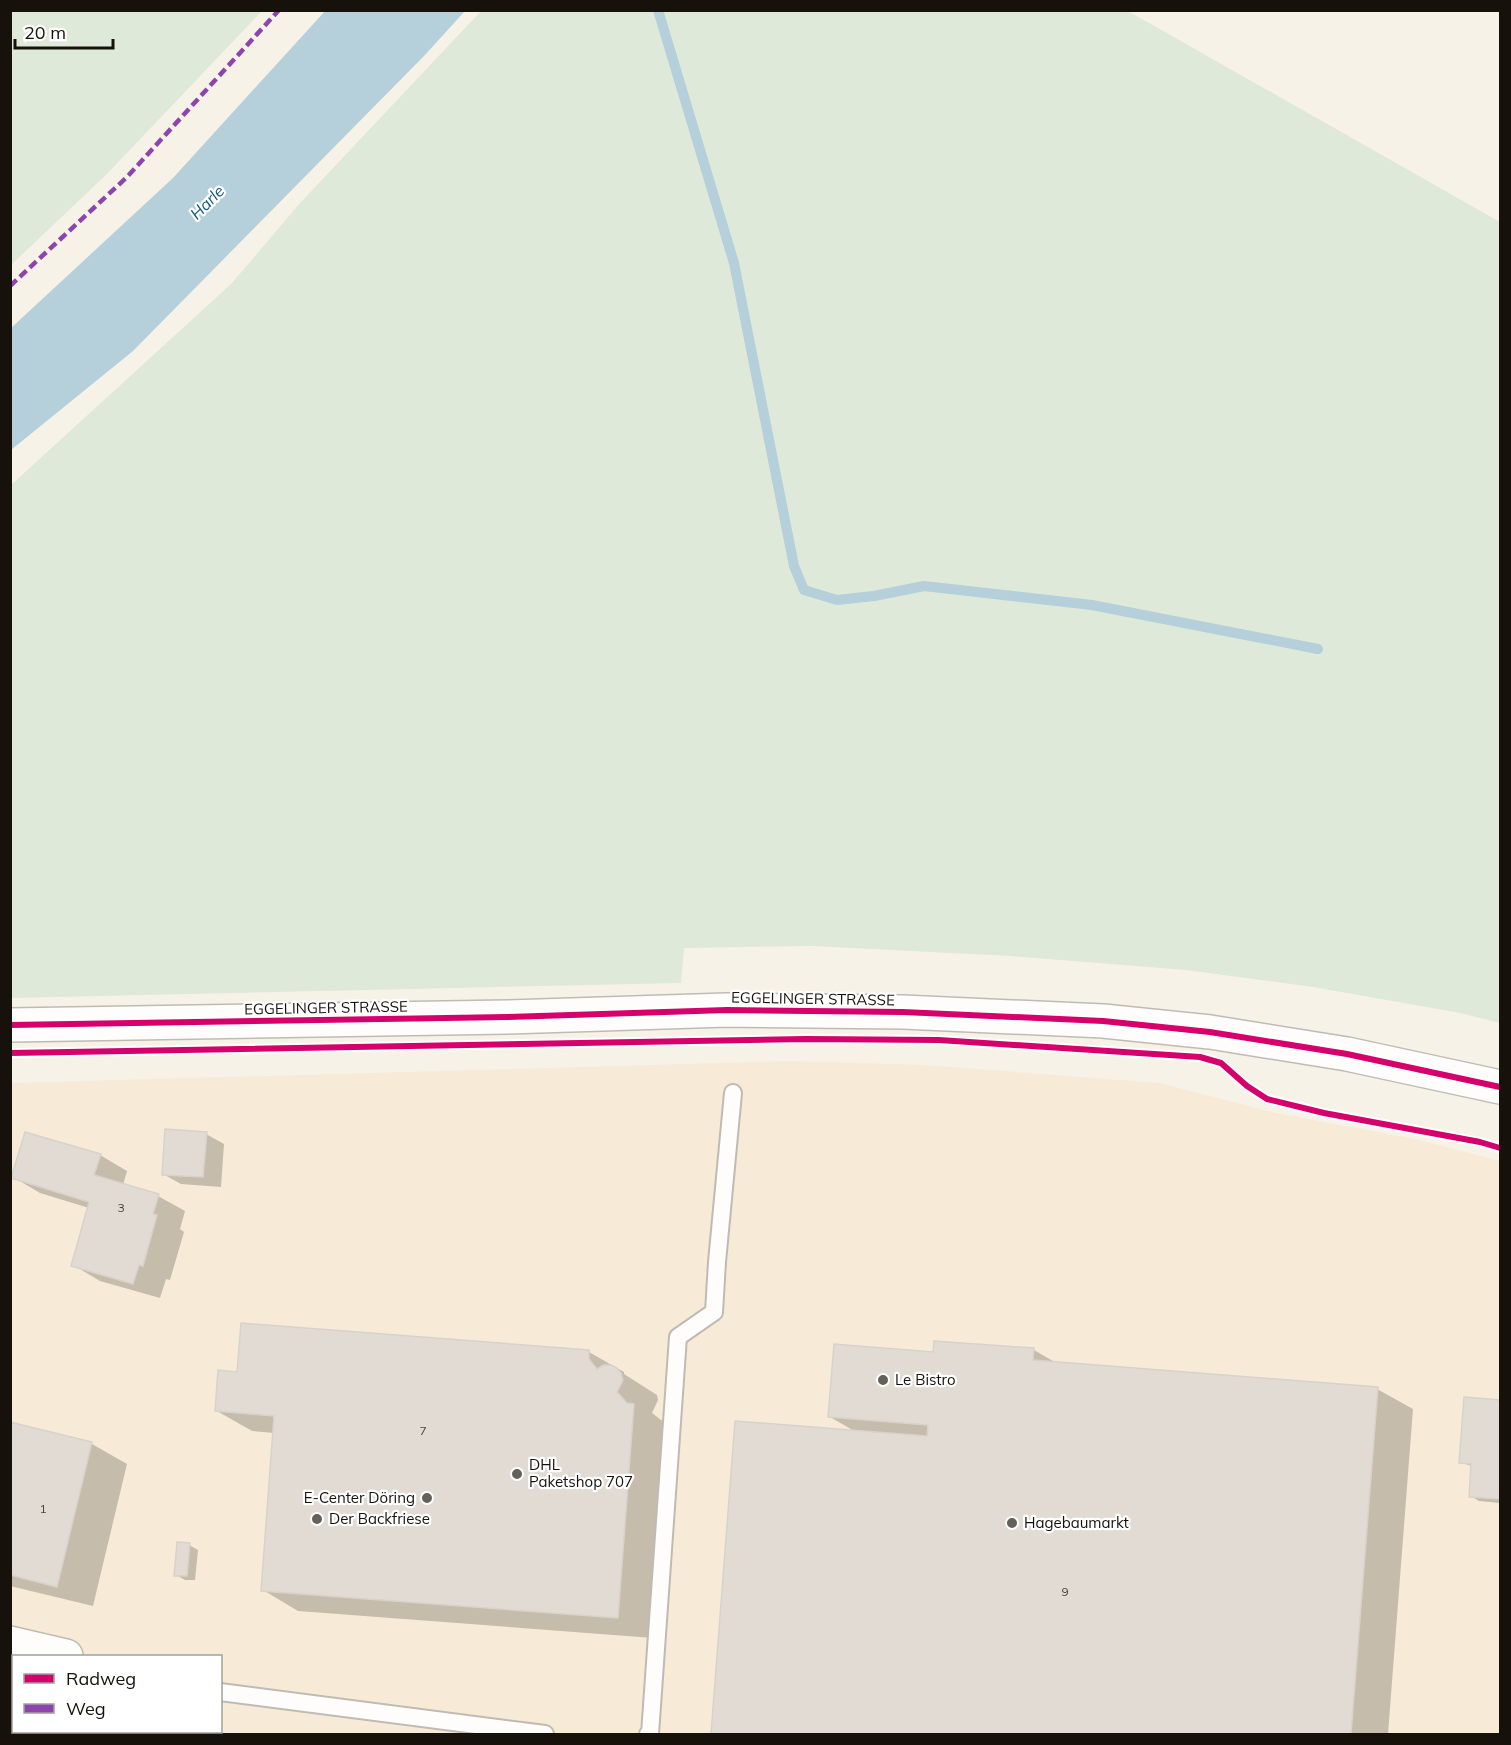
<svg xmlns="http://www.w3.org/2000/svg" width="1511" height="1745" viewBox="0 0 1511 1745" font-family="Mulish,sans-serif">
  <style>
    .built { fill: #f7ebd8; fill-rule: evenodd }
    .green { fill: #dee9d9 }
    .water { fill: #b5cfdb }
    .shadow { fill: #0003 }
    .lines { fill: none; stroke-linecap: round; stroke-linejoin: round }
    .stream { stroke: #b5cfdb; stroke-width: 10 }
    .building { fill: #e1dbd3; stroke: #d8d3ca; stroke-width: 1.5 }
    .lane-casing { stroke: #bfbbb3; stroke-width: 20 }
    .street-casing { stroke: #bfbbb3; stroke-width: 36 }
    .secondary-casing { stroke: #bfbbb3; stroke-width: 36 }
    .lane { stroke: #fefdfc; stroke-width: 16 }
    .street { stroke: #fefdfc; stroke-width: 33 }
    .secondary { stroke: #fefdfc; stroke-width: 33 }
    .quiet { stroke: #8e44ad; stroke-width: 4.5; stroke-dasharray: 9 4.5; stroke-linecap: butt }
    .cycleway-casing { stroke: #fff; stroke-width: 10 }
    .cycleway { stroke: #d6006c; stroke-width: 6 }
    .poi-dot { fill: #656058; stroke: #fff; stroke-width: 2 }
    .labels { text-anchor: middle; stroke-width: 4.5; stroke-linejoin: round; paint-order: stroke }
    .number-label { font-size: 12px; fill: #4a453e }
    .street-label { font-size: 15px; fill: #16120b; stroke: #fff }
    .poi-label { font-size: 15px; fill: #16120b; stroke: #fff; text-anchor: start }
    .water-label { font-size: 16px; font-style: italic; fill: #0f5774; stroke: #fff }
  </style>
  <rect width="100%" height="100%" fill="#f7f2e8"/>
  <path class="built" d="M791,1061L927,1065L1160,1083L1272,1112L1416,1139L1500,1161V1734H11L10,1083ZM14,1656H220V1732H14Z"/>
  <g class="green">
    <polygon points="11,10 262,11 107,174 11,265"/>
    <polygon points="482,10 1128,11 1500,222 1500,1023 1460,1013 1313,987 1186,970 1010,956 812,946 684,948 681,983 11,998 11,485 231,284 301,202"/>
  </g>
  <polygon class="water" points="326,10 465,11 424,56 133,351 11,450 11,328 173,178"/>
  <g class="shadow">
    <polygon points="206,1134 224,1144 221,1187 181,1184 163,1174"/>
    <polygon points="100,1155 127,1171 123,1185 158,1196 185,1211 180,1229 184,1232 170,1280 166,1279 160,1298 100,1281 73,1265 89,1208 40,1193 13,1177"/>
    <polygon points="1034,1350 1058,1364 1377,1389 1413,1409 1388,1734 713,1734 737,1422 856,1432 830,1417 935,1353"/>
    <polygon points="589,1352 624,1372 624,1374 657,1395 658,1400 652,1413 669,1426 653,1638 298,1611 263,1590 274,1433 252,1431 217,1411 239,1373"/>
    <polygon points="1466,1399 1500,1401 1500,1503 1479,1501 1471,1496 1473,1467 1461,1462"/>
    <polygon points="10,1424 92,1444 127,1464 93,1606 10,1586"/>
    <polygon points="189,1545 198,1550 195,1580 185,1580 176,1575"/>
    <polygon points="10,1713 14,1732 76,1732 81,1734 10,1734"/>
  </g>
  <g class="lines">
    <polyline class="stream" points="658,10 734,263 794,566 804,590 837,600 874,596 924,586 1092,605 1318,649"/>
  </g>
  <g class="building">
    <polygon points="165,1129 207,1132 203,1177 162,1175"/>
    <polygon points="25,1132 101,1154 94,1175 159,1194 153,1214 157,1215 143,1266 139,1265 133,1284 71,1266 89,1202 11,1178"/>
    <polygon points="241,1323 589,1350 589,1359 597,1369 604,1365 611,1365 617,1368 621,1373 623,1380 617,1392 627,1403 634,1404 618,1618 261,1591 274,1416 215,1411 218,1370 237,1372"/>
    <polygon points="934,1341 1034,1348 1033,1360 1378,1387 1351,1734 711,1734 735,1421 927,1436 928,1425 828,1417 834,1344 933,1352"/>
    <polygon points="1464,1397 1500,1400 1500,1499 1469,1497 1471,1464 1459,1463"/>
    <polygon points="10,1422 92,1442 57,1587 10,1575"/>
    <polygon points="177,1542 190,1543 187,1576 174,1576"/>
    <polygon points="10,1711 14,1712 14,1732 67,1732 67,1734 10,1734"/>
  </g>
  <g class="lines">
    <g class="lane-casing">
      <g id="lane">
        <polyline points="220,1692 545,1734"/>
        <polyline points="648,1734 650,1734 678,1337 714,1312 717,1262 733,1093"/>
      </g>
    </g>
    <g class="street-casing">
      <polyline id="street" points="10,1643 66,1656"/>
    </g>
    <g class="secondary-casing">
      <polyline id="secondary" points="10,1025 508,1017 727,1010 903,1012 1103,1021 1210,1032 1347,1054 1500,1087"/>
    </g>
    <use href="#lane" class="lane"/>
    <use href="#street" class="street"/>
    <use href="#secondary" class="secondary"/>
    <polyline class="quiet" points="10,286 127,177 279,10"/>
    <g class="cycleway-casing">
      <g id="cycleway">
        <polyline points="10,1025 508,1017 727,1010 903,1012 1103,1021 1210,1032 1347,1054 1500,1087"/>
        <polyline points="10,1053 806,1039 939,1040 1200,1057 1221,1063 1247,1086 1267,1099 1324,1113 1480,1142 1500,1148"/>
      </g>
    </g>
    <use href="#cycleway" class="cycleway"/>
  </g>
  <g class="poi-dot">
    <circle cx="883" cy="1380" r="6"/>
    <circle cx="517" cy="1474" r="6"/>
    <circle cx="427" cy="1498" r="6"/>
    <circle cx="317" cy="1519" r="6"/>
    <circle cx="1012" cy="1523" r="6"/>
  </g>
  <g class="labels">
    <g class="number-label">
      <text x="121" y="1212">3</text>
      <text x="423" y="1435">7</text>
      <text x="43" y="1513">1</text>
      <text x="1065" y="1596">9</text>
    </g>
    <g class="street-label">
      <text transform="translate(813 999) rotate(1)" y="5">EGGELINGER STRASSE</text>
      <text transform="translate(326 1008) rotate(-1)" y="5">EGGELINGER STRASSE</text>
    </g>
    <g class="poi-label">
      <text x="895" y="1385">Le Bistro</text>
      <text x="529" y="1470">DHL<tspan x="529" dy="17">Paketshop 707</tspan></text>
      <text x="415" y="1503" text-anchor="end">E-Center Döring</text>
      <text x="329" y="1524">Der Backfriese</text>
      <text x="1024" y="1528">Hagebaumarkt</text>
    </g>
    <g class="water-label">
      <text transform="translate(207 202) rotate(-45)" y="6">Harle</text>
    </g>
  </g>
  <rect width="1511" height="1745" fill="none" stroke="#16120b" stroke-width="24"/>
  <rect x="12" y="1655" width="210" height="78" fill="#ffffff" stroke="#a2a09d" stroke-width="1.5"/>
  <rect x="24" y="1674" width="30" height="9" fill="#d6006c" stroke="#a2a09d" stroke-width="1.5"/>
  <text x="66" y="1685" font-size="18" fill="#16120b">Radweg</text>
  <rect x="24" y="1704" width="30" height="9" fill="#8e44ad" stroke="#a2a09d" stroke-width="1.5"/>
  <text x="66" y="1715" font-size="18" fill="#16120b">Weg</text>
  <path d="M15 39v9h98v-9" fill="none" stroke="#16120b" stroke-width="3"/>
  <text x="24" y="39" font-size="18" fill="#16120b" stroke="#ffffff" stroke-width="4.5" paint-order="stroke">20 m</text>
</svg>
